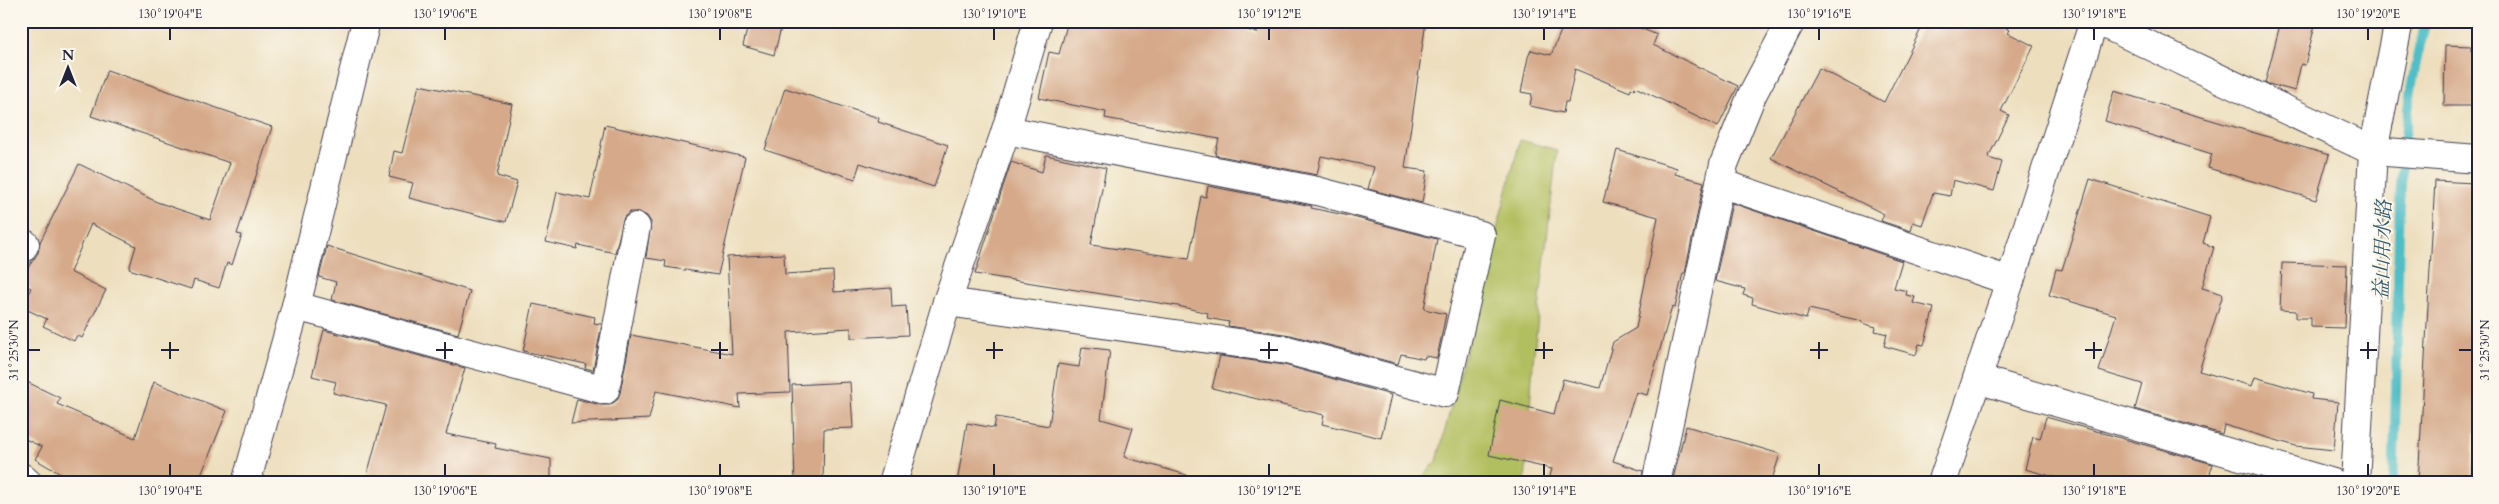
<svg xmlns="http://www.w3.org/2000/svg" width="2499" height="504" viewBox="0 0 2499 504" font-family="Cardo,'Noto Serif JP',serif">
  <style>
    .green { fill: #b2bf61; stroke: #6a704e }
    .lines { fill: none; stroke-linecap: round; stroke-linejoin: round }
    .stream { stroke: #50bec7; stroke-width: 10 }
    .building { fill: #d5a989 }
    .minor-casing { stroke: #403e4f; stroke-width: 30 }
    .tertiary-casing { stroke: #403e4f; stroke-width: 30 }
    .minor { stroke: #fff; stroke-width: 28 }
    .tertiary { stroke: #fff; stroke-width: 28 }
    .ticks { fill: none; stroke: #22223b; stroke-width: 2 }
    .labels { text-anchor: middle; stroke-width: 4; stroke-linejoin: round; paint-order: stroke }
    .water-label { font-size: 20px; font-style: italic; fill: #32596c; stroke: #fbf7ec }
    .neatline { fill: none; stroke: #22223b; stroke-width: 2 }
    .ticks-label { font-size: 12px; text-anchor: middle; fill: #22223b }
  </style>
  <rect width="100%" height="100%" fill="#fbf7ec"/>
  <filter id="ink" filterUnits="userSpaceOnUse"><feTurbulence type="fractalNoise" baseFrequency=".02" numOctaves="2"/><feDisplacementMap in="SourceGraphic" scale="10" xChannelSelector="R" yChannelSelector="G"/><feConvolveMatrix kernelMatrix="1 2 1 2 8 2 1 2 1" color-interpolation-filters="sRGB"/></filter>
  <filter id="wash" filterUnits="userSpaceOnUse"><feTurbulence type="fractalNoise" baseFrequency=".0096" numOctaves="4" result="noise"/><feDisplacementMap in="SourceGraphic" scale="20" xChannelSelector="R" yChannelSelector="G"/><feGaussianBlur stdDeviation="1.12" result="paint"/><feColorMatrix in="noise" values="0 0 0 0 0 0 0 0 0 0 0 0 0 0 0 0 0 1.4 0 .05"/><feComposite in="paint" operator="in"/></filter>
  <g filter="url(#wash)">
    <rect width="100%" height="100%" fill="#eddfbe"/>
    <polygon class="green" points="1520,140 1557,150 1533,362 1525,483 1417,483 1437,461"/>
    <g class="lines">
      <path class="stream" d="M2393,483C2396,417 2397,351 2398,285C2399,196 2402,107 2426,21"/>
    </g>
    <g id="blocks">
      <g class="building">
        <polygon points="749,21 759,21 781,28 774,55 743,46"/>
        <polygon points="1068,21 1218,21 1257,33 1258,21 1426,21 1405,168 1427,171 1422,203 1368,189 1374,167 1321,156 1317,175 1215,155 1219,139 1105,118 1106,112 1039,98 1049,52 1059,54"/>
        <polygon points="1565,21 1624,21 1657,35 1653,45 1738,86 1718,127 1635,87 1634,90 1631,88 1630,92 1575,69 1568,102 1565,102 1563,113 1530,106 1532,94 1521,92 1528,57 1531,50 1551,55"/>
        <polygon points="1925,21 1994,21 2010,30 2008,33 2034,46 2001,111 2009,115 1988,158 2002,162 1994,191 1953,180 1950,196 1933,193 1922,225 1913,222 1911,231 1881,221 1884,214 1771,158 1819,68 1884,102"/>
        <polygon points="2281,21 2316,21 2305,65 2301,64 2295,91 2265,83"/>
        <polygon points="2445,45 2471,46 2471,51 2478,51 2478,106 2444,106"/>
        <polygon points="107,70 272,127 237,234 242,235 232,265 227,263 219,288 194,280 191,289 129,269 136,246 91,224 70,272 106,290 82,338 77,335 74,341 43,326 47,319 21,307 31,288 21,283 21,278 38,253 40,242 79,164 157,202 210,220 230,163 91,116"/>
        <polygon points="419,85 512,104 497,176 517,182 506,222 409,198 413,183 389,177 394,151 402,153"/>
        <polygon points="785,88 879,118 878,122 948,145 934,187 860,163 855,179 765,150"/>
        <polygon points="2114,91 2329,155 2316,200 2208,168 2212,154 2105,121"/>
        <polygon points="605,125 745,157 718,275 665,267 666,261 646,258 651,222 647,216 639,212 630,212 624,217 615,253 578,245 577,249 546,242 557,192 590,199"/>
        <polygon points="1617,150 1677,168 1675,174 1704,182 1685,273 1683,273 1675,308 1672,307 1647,395 1636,392 1613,461 1643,471 1641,483 1548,483 1552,469 1489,455 1500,400 1554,414 1563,379 1600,388 1613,342 1636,328 1658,217 1603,202"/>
        <polygon points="1046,155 1106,168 1091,245 1189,259 1201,196 1206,197 1208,186 1312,206 1311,208 1349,216 1437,239 1424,309 1446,314 1437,358 1425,356 1424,359 1401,354 1398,364 1291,335 1228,326 1229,322 1207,318 1208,313 1178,306 975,274 1011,162 1042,172"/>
        <polygon points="2090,179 2210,217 2203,243 2214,247 2202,288 2223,294 2199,371 2252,386 2255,377 2312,394 2311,399 2338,402 2334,450 2296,446 2224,425 2222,434 2135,409 2142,384 2099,371 2116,315 2049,295 2056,269 2062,270"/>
        <polygon points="2435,181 2474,183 2473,199 2478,199 2478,433 2474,432 2471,483 2418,483"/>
        <polygon points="1732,203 1902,261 1894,288 1907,291 1906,295 1915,297 1913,303 1934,308 1924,345 1919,344 1916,355 1884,346 1887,334 1875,331 1876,327 1862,323 1862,321 1809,309 1806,319 1752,304 1753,298 1743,295 1745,289 1715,281"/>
        <polygon points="327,246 470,291 458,334 332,300 336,282 319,277"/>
        <polygon points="784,254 785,274 833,271 834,292 891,288 892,307 906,306 908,335 851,338 851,328 788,332 790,392 739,394 740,408 656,391 649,419 571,423 577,399 601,405 610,405 617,400 620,393 631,335 732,354 727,257"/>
        <polygon points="2282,263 2347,265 2345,328 2311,327 2311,318 2296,318 2296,311 2280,310"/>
        <polygon points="533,304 595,317 594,323 602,324 593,370 585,368 586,364 523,351"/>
        <polygon points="324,330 465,368 446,434 496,444 495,448 551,459 551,483 365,483 386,405 333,393 336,382 312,376"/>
        <polygon points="1082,347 1110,350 1101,419 1133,428 1124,457 1187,475 1186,483 957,483 967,423 994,428 996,417 1049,426 1058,364 1079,367"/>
        <polygon points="1220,356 1284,365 1391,395 1381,438 1322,424 1324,415 1212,388"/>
        <polygon points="21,379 60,398 57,404 135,438 154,382 227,411 198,483 76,483 35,459 42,447 21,437"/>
        <polygon points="850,382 853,428 824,429 823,483 795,483 792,385"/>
        <polygon points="2046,417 2213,464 2207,483 2076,483 2025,469 2033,437 2040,439"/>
        <polygon points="1686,426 1780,454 1771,483 1672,483"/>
      </g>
    </g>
  </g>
  <g filter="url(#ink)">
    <use href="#blocks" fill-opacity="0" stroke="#403e4f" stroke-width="1"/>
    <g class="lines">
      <g class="minor-casing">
        <g id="minor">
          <polyline points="2098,21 2373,151 2478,159"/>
          <polyline points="1720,183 2010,281"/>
          <polyline points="21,250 25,244"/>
          <polyline points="947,302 1287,350 1445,393 1481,235 1317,191 1006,130"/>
          <polyline points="296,306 605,390 636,227"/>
          <polyline points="1977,379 2333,483"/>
          <polyline points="21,477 28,483"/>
          <polyline points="246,483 296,306 366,21"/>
          <polyline points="893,483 947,302 1006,130 1038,21"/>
          <polyline points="1656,483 1724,164 1752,95 1791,21"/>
          <polyline points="2355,483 2373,151 2399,21"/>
        </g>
      </g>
      <g class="tertiary-casing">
        <polyline id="tertiary" points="1942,483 2010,281 2094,21"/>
      </g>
      <use href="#minor" class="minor"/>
      <use href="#tertiary" class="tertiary"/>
    </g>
  </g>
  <path class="ticks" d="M170,28V40M445,28V40M720,28V40M994,28V40M1269,28V40M1544,28V40M1819,28V40M2094,28V40M2368,28V40M170,342V359M445,342V359M720,342V359M994,342V359M1269,342V359M1544,342V359M1819,342V359M2094,342V359M2368,342V359M28,350H40M161,350H179M436,350H453M711,350H728M986,350H1003M1260,350H1278M1535,350H1553M1810,350H1828M2085,350H2102M2360,350H2377M2459,350H2472M170,464V476M445,464V476M720,464V476M994,464V476M1269,464V476M1544,464V476M1819,464V476M2094,464V476M2368,464V476"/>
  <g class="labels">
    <g class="water-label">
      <text transform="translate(2382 250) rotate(-88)" y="7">益山用水路</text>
    </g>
  </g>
  <rect width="2499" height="504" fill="none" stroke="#fbf7ec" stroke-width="55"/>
  <g transform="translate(68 68)" stroke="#fbf7ec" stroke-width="4" paint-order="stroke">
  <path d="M0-4L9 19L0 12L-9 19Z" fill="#22223b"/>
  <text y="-8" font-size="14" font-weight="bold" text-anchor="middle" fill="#22223b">N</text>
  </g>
  <rect x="28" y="28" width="2444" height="448" class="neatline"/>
  <g class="ticks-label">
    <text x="170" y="18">130°19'04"E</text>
    <text x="445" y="18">130°19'06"E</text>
    <text x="720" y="18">130°19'08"E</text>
    <text x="994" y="18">130°19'10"E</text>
    <text x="1269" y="18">130°19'12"E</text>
    <text x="1544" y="18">130°19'14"E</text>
    <text x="1819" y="18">130°19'16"E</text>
    <text x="2094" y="18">130°19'18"E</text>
    <text x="2368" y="18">130°19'20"E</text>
    <text transform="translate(14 350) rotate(-90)" y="4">31°25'30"N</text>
    <text transform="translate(2485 350) rotate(-90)" y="4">31°25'30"N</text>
    <text x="170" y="495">130°19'04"E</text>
    <text x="445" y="495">130°19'06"E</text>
    <text x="720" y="495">130°19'08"E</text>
    <text x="994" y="495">130°19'10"E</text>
    <text x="1269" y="495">130°19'12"E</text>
    <text x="1544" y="495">130°19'14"E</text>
    <text x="1819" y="495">130°19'16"E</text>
    <text x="2094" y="495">130°19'18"E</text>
    <text x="2368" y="495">130°19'20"E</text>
  </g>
</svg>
